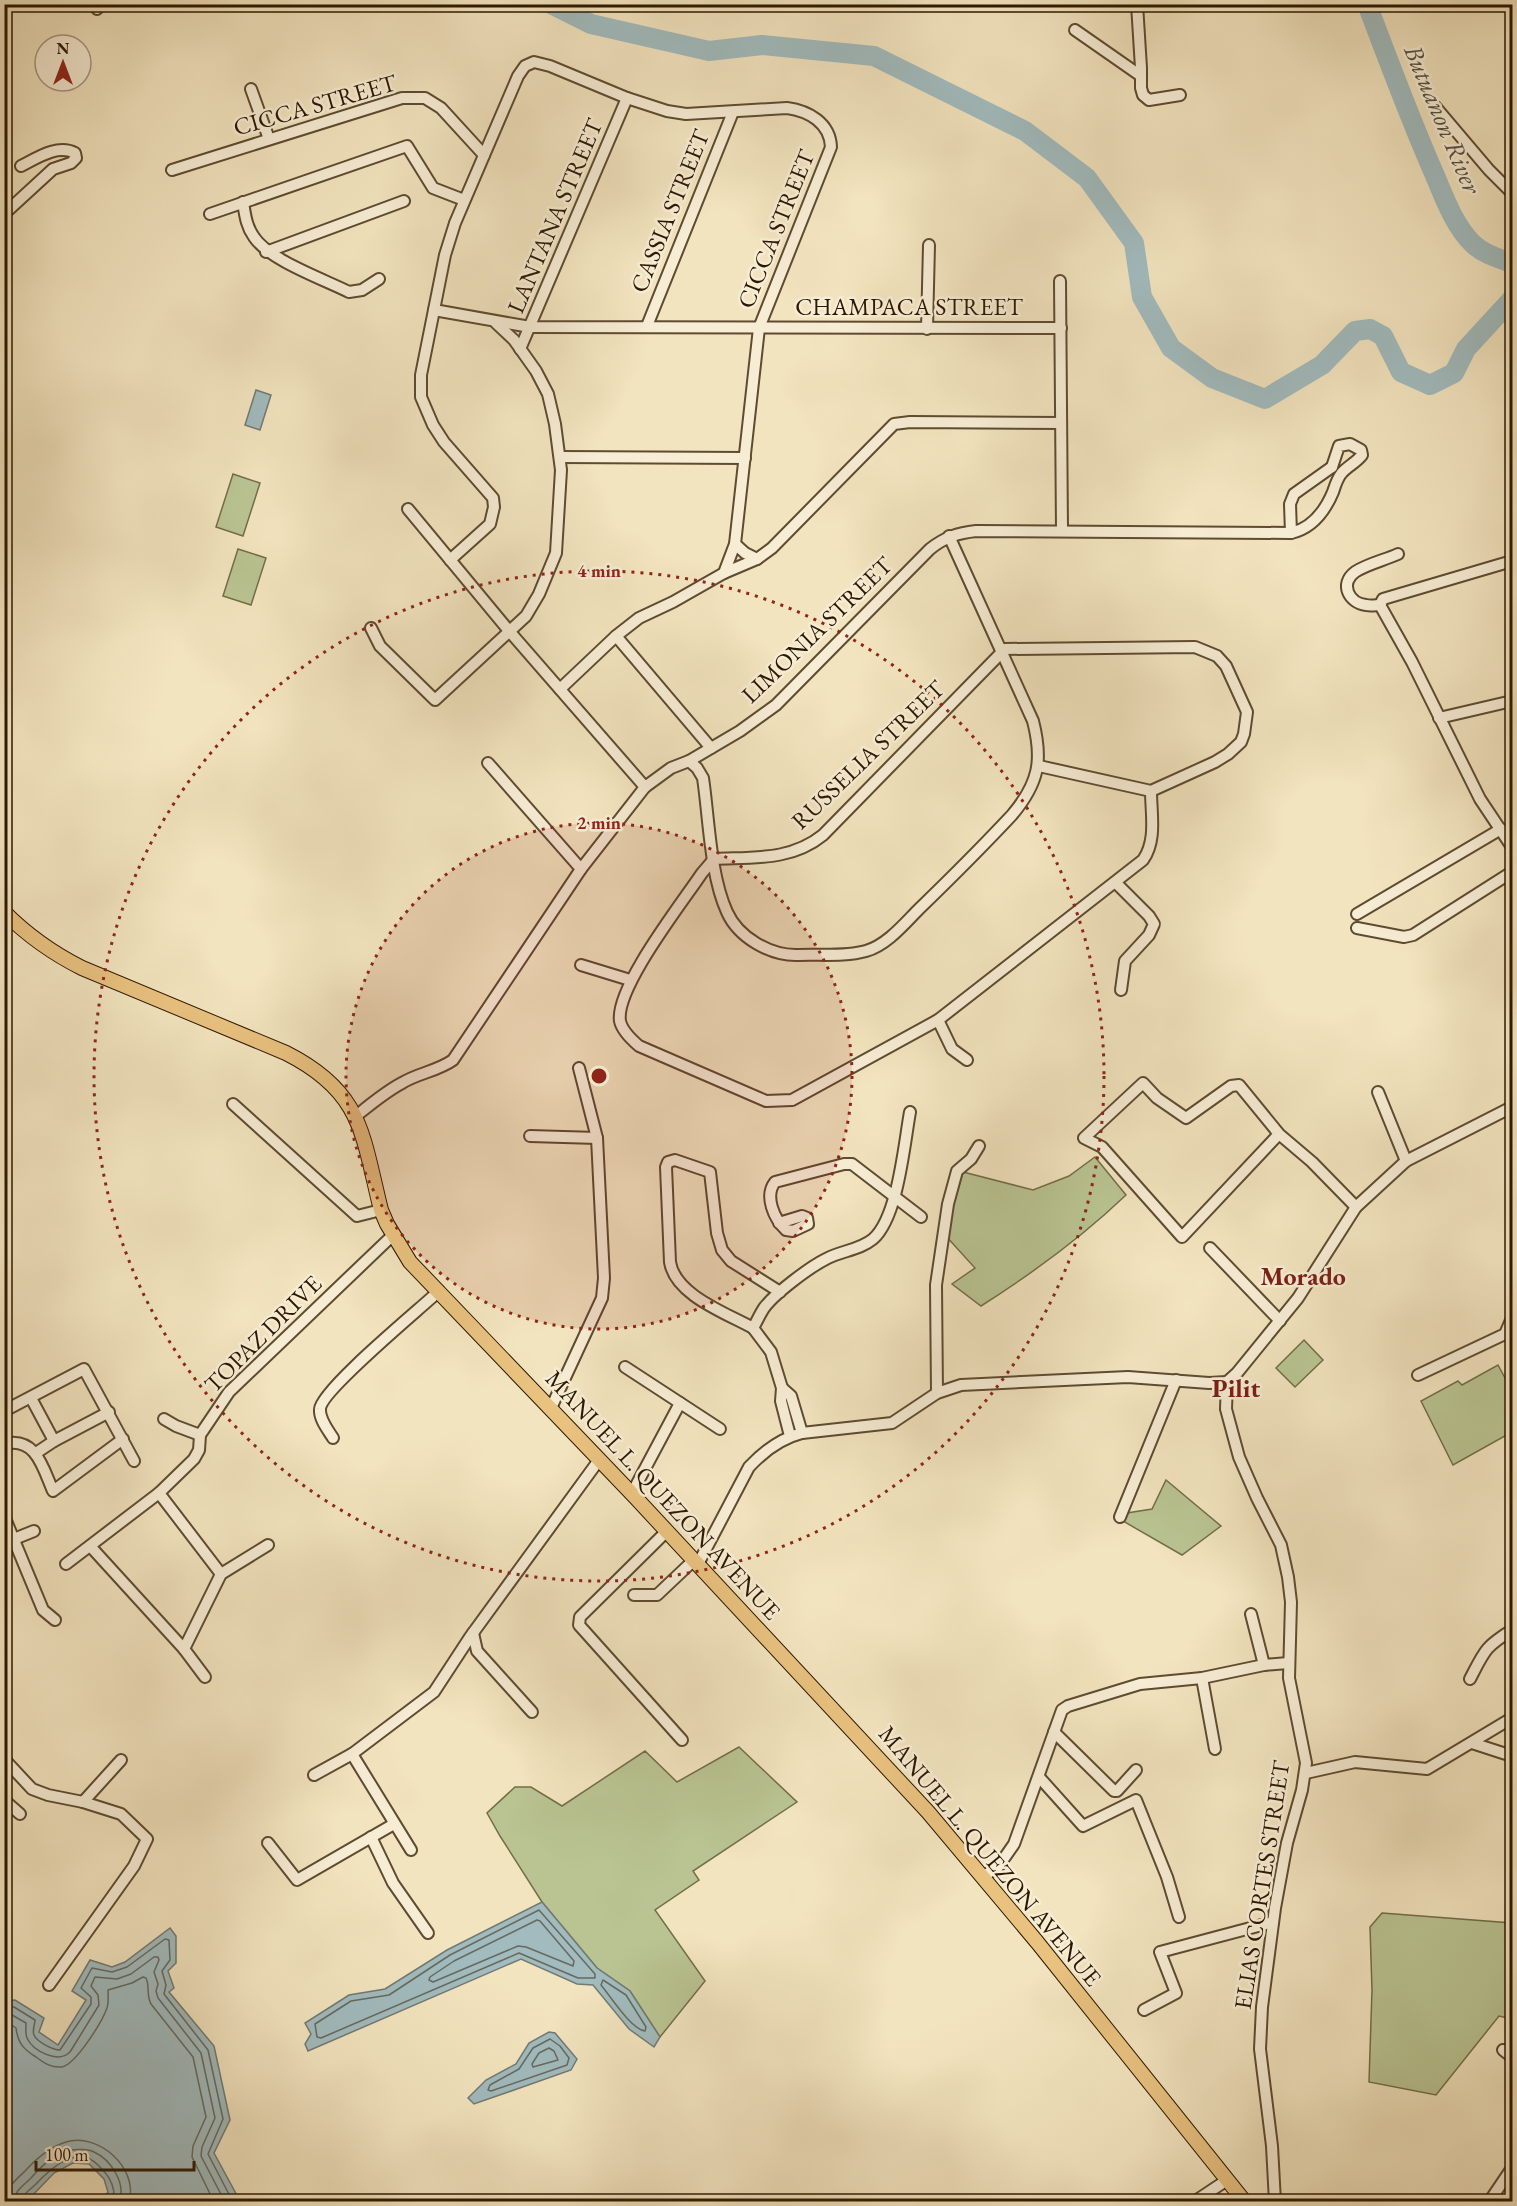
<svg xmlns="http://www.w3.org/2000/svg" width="1517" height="2206" viewBox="0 0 1517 2206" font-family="'EB Garamond',serif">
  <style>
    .green { fill: #b9c492; stroke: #726e49; stroke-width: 1.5 }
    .water { fill: #a1bbbe; stroke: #727a72; stroke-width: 1.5 }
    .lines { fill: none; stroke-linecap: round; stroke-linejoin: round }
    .shore { stroke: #666a5f; stroke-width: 1.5 }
    .river { stroke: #a1bbbe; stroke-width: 20 }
    .minor-casing { stroke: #5e4b30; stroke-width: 14 }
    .major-casing { stroke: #2c1800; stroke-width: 16 }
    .minor { stroke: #f7edd5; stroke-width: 10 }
    .major { stroke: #e9c280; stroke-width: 14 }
    .ring { fill: none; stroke: #8f2418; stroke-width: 3; stroke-dasharray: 3 6 }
    .labels { text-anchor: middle; stroke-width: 5; stroke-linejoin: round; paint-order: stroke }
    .street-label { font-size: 24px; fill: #2c1800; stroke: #f7edd5 }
    .water-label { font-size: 26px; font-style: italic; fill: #555142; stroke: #f7edd5 }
    .neighbourhood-label { font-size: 26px; font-weight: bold; fill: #7a1f14; stroke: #f7edd5 }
    .centre { fill: #8f2418; stroke: #f7edd5; stroke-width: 3 }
    .ring-label { font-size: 18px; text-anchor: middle; font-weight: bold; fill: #8f2418; stroke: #f7edd5; stroke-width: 5; stroke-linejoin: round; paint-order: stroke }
  </style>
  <rect width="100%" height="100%" fill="#f2e4bf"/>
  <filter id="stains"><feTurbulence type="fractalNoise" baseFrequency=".00333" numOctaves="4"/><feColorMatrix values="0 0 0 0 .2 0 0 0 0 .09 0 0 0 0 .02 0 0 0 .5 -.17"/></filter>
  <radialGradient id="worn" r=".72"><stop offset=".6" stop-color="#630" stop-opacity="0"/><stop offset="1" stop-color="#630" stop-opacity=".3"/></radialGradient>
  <g class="green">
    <polygon points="233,474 260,483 243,536 216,527"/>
    <polygon points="238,549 266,558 251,605 223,596"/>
    <path d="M1095,1157L1126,1195C1081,1238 1033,1273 981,1306L952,1284L975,1268L945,1235L963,1172L1033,1190L1069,1176Z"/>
    <polygon points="1304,1340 1323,1360 1295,1387 1276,1368"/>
    <polygon points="1498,1365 1512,1391 1512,1432 1453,1465 1421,1401 1458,1381 1462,1385"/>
    <polygon points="1166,1480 1221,1526 1182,1555 1123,1521 1127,1513 1152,1509"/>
    <polygon points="739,1747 797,1802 693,1871 699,1880 655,1910 705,1981 660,2037 630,1991 597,1968 542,1902 500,1836 487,1813 515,1787 531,1787 562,1806 645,1751 677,1782"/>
    <polygon points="1382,1913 1512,1923 1512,2019 1499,2016 1436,2095 1369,2082 1372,1990 1370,1927"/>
  </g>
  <g class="water">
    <polygon points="256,390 271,395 260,430 245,425"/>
    <polygon points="542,1902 597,1968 630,1991 660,2037 654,2047 629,2029 593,1985 577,1984 521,1959 308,2051 305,2044 311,2034 305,2023 349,1995 385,1989 447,1950"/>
    <polygon points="170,1928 176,1936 176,1963 168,1971 174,1988 169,1992 214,2046 230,2120 214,2153 240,2201 101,2201 108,2192 104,2179 89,2164 73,2163 54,2173 27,2201 5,2201 5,2001 15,2000 44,2018 39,2032 58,2045 86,2000 72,1991 90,1960 112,1967 125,1962"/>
    <polygon points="549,2032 555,2033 577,2059 571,2070 474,2104 468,2098 486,2080 516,2064 529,2043"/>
  </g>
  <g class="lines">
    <g class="shore">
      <polygon points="539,1910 595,1974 595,1978 578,1978 519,1953 321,2038 317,2037 315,2024 351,2001 389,1995 450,1955"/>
      <polygon points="537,1920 540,1921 574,1961 573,1966 526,1947 518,1946 433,1982 429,1980 430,1977 454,1961"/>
      <path d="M603,1980L626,1995L646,2027L645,2031C631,2029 611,1997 601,1985Z"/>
      <path d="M4,2007H14L35,2020C35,2024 32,2030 34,2035C37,2042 53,2050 60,2050L91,2004V1997L81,1988L92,1968L112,1972L127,1967L165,1939L169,1940L170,1960L162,1971L166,1985L164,1994L208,2050L223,2119L208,2154L233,2202"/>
      <path d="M4,2015H12L26,2023C26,2028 25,2033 27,2038C33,2051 58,2064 70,2052L99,2005L98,1995L91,1986L95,1977L117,1979L131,1974L154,1957H158L159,1960L154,1972L158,1984L156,1991L158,1998L201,2053L215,2118L202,2147L201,2156L225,2202"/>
      <path d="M4,2024H10L16,2028C18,2043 23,2049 36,2057C44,2063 51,2068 62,2067C76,2064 102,2022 107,2008C109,2002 108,1996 108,1990L132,1983L143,1977L146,1978C150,1986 146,1995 151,2004L193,2057L206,2117L193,2146L192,2157L214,2202"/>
      <polygon points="550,2039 560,2046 569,2058 567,2065 491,2091 488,2090 490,2085 519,2069 533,2048"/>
      <polygon points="549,2048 554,2051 558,2060 533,2067 532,2064 539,2053"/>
      <path d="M5,2202C6,2187 15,2181 25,2171C36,2159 49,2147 66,2142C98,2132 139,2168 129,2202"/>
      <path d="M14,2202C15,2190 22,2187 30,2179C40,2168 54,2152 71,2150C77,2149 88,2149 94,2152C110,2159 128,2185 118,2202"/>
      <path d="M22,2202C23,2193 30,2190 36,2184C51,2168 77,2144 98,2165C107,2174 112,2180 114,2192L109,2202"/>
    </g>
    <g class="river">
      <polyline points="551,4 591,24 709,51 762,45 874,56 1025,131 1087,178 1134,243 1142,297 1171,348 1212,378 1265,399 1322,365 1355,331 1370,329 1383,336 1401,372 1430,385 1454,373 1466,349 1512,299"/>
      <path d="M1367,4C1388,60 1409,116 1433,171C1443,194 1453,224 1472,243C1483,254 1498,258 1512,263"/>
    </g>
    <g class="minor-casing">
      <g id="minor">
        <polyline points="94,4 97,9"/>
        <polyline points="1137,4 1141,68 1141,88 1143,95 1149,100 1180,95"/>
        <polyline points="1075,30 1141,76"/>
        <polyline points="251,89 269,139"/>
        <polyline points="1433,104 1489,170 1512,193"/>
        <polyline points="172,170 402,98 425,98 441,108 484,155"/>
        <path d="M243,202C245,214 246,226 254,237C269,260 323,279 349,292L362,290L379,279"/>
        <path d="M4,214L53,169L71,163L76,158L75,153C57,144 37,158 21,166"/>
        <polyline points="210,214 407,146 433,188 464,200"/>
        <polyline points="266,252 404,201"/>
        <polyline points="1060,281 1062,530"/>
        <polyline points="434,310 530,327 1061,328"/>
        <polyline points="647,326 733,112"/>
        <polyline points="927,329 929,245"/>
        <polyline points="520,349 627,98"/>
        <polyline points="560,457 745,458"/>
        <polyline points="408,509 510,632 645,787"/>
        <polyline points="1291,533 1290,504 1294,494 1332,467"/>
        <polyline points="735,544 745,553 757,559"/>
        <path d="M450,560L490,524L494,507L493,498L444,442L433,425L421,397V375L445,255L455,223L518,76L525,66L534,62L550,66L627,98L667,111L686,114L787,108C809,111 830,123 831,147L759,328L735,544L724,573"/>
        <polyline points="1380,605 1412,662 1480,799 1512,847"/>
        <polyline points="1380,605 1383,599 1512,561"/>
        <path d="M1380,605C1376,605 1371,606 1366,605C1349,603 1339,584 1355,572C1367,564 1385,560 1398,554"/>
        <polyline points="371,628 380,646 435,700 526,616 539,594 556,553 561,470 555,424 548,394 536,371 514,340 496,323"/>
        <polyline points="616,636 711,748"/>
        <polyline points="560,689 616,636 639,618 673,602 724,573 757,559 772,548 894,424 910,422 1061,423"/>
        <polyline points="1439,718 1512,701"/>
        <path d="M689,761L697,768L703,778C709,818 710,875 727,912C738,937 770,956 798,955C819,954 845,957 866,951C887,945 904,924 919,909C951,878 982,847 1012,815C1039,783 1043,760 1033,721L949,536"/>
        <polyline points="488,763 581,869"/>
        <path d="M1039,766L1151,791L1215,762L1228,754L1241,742L1244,734L1247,712L1226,666L1217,656L1195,647L1005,649L823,835C791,861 753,857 714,859L702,873C682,903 615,988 620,1021C622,1031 632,1040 639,1046L766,1101L792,1100L938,1020L1143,860C1157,840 1151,814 1151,791"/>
        <polyline points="1116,883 1149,916 1154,924 1149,935 1125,961 1121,990"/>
        <polyline points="1357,914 1501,829"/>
        <polyline points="1357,928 1404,937 1413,935 1512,872"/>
        <polyline points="581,965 630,980"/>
        <polyline points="938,1020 952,1049 967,1060"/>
        <polyline points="1378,1092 1406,1161"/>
        <polyline points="233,1104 357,1216 381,1210"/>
        <path d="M356,1116C371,1104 385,1092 402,1083C418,1073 438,1071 453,1060L581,869L645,787L671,768L689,761L740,731L776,705L930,549C945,537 958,533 976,531L1291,533C1313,528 1325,511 1333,492C1335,486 1337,479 1341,474C1346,467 1356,463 1362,455L1361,450L1350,444L1339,446L1332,467"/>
        <polyline points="1279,1134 1182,1237 1102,1147 1084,1138 1143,1083 1157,1098 1186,1118 1231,1086 1239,1085 1279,1134 1312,1162 1356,1207"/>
        <polyline points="530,1136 597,1138"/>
        <path d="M779,1223L802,1216L807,1218L808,1224L793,1231L786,1230C774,1219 764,1196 775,1182L844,1164H852L921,1217"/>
        <polyline points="1210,1248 1280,1321"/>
        <path d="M753,1328C726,1313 675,1295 670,1262L666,1167L668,1162L675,1160L710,1172L717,1233L722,1250L731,1261L780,1292"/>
        <polyline points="625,1367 720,1429"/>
        <polyline points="1418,1375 1505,1334 1512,1318"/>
        <polyline points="782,1388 791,1396 802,1433"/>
        <polyline points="937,1393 936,1285 948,1204 957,1171 971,1159 979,1146"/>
        <polyline points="31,1398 54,1441"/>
        <polyline points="551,1408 602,1298 604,1278 597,1138 579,1068"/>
        <polyline points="4,1411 84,1369 134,1461"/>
        <polyline points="164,1419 176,1426 200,1435"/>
        <path d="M790,1436L781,1401L782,1388L771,1352L753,1328C757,1321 760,1314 764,1308C775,1293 810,1267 826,1259C840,1251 860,1250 873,1239C898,1217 904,1145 910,1112"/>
        <path d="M333,1438C328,1430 319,1419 320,1409C321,1390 420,1309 439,1291"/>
        <path d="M4,1444C36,1436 43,1468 53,1491L123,1439"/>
        <polyline points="36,1453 54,1441 109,1412"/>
        <polyline points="159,1493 221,1574"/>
        <polyline points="632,1493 680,1403"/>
        <polyline points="4,1516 43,1610 55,1620"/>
        <polyline points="1120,1517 1176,1380"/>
        <polyline points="667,1531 580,1617 579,1625 682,1740"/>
        <polyline points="4,1543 34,1531"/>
        <polyline points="91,1547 184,1649 205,1677"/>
        <polyline points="66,1564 159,1493 194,1459 199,1450 200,1435 229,1392 393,1235"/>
        <path d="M698,1564L749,1467C763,1452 782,1438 802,1433L892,1423L937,1393L961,1385L1128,1377L1209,1383L1227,1382"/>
        <polyline points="634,1595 657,1595 694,1560"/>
        <polyline points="1251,1614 1264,1665"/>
        <polyline points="473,1633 477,1651 532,1712"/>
        <polyline points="184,1649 221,1574 268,1545"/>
        <polyline points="1202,1678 1215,1749"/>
        <path d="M1470,1679C1485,1650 1485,1647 1512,1630"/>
        <polyline points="1054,1732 1114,1791 1117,1791 1136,1770"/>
        <polyline points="1472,1743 1512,1756"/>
        <polyline points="352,1754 411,1850"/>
        <polyline points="4,1759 32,1789 48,1795 83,1802 121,1814 147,1839 134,1866 49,1985"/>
        <polyline points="1306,1773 1355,1762 1427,1769 1512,1718"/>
        <polyline points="314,1775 352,1754 434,1692 470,1637 599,1460"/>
        <polyline points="1039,1777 1083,1826 1136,1800 1167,1877 1179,1917"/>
        <polyline points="4,1800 20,1814"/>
        <polyline points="83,1802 121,1760"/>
        <polyline points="371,1837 393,1883 428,1933"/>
        <polyline points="268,1843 297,1880 394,1824"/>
        <polyline points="982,1877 998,1867 1014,1844 1062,1710 1068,1706 1140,1684 1202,1678 1264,1665 1288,1663"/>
        <polyline points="1144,2010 1176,1993 1160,1952 1273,1922"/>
        <polyline points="1503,2050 1512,2057"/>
        <polyline points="1194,2202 1227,2180"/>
        <polyline points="1275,2202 1272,2146 1260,2049 1262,2007 1275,1908 1287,1843 1302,1790 1306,1763 1289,1678 1291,1602 1288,1577 1281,1545 1257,1498 1239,1457 1226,1409 1227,1382 1237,1373 1298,1298 1356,1207 1406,1161 1512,1107"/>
        <polyline points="1489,2202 1512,2168"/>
      </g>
    </g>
    <g class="major-casing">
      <path id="major" d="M4,912C28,936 52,953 82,968L286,1053C363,1092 362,1134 381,1210L387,1224L410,1262L635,1497L928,1812L1037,1942L1245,2202"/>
    </g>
    <use href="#minor" class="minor"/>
    <use href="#major" class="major"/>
  </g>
  <circle cx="599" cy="1076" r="253" fill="#8f2418" fill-opacity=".12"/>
  <g class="ring">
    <circle cx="599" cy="1076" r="253"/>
    <circle cx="599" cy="1076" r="505"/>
  </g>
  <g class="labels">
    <g class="street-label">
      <text transform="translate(315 105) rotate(-16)" y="8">CICCA STREET</text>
      <text transform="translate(670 211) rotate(-68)" y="8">CASSIA STREET</text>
      <text transform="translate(555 216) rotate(-67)" y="8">LANTANA STREET</text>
      <text transform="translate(776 229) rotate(-68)" y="8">CICCA STREET</text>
      <text x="909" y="315">CHAMPACA STREET</text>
      <text transform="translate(817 630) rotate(-44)" y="8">LIMONIA STREET</text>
      <text transform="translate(868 755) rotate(-44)" y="8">RUSSELIA STREET</text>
      <text transform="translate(263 1334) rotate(-45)" y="8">TOPAZ DRIVE</text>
      <text transform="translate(663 1495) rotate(47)" y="8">MANUEL L. QUEZON AVENUE</text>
      <text transform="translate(990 1856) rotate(50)" y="8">MANUEL L. QUEZON AVENUE</text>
      <text transform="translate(1262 1885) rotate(-81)" y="8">ELIAS CORTES STREET</text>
    </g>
    <g class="water-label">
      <text transform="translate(1443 119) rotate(67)" y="9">Butuanon River</text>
    </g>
    <g class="neighbourhood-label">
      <text x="1303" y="1285">Morado</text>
      <text x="1236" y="1397">Pilit</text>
    </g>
  </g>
  <circle cx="599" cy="1076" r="9" class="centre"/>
  <g class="ring-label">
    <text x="599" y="577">4 min</text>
    <text x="599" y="829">2 min</text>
  </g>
  <rect width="1517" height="2206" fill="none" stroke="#f2e4bf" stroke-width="24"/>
  <rect x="6" y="6" width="1505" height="2194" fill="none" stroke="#2c1800" stroke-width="3"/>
  <rect x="12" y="12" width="1493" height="2182" fill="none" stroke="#2c1800" stroke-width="1.5"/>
  <g transform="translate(63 63)"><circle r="28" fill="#f7edd5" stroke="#a69880" stroke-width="1.5"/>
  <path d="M0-4.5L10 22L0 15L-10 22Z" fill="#8f2418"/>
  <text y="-9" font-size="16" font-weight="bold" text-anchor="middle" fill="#2c1800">N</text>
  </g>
  <path d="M36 2161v9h158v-9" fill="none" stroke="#2c1800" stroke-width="3"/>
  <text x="45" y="2161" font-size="18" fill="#2c1800" stroke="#f7edd5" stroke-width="4.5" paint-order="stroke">100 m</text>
  <rect width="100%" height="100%" filter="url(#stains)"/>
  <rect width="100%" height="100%" fill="url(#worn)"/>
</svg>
